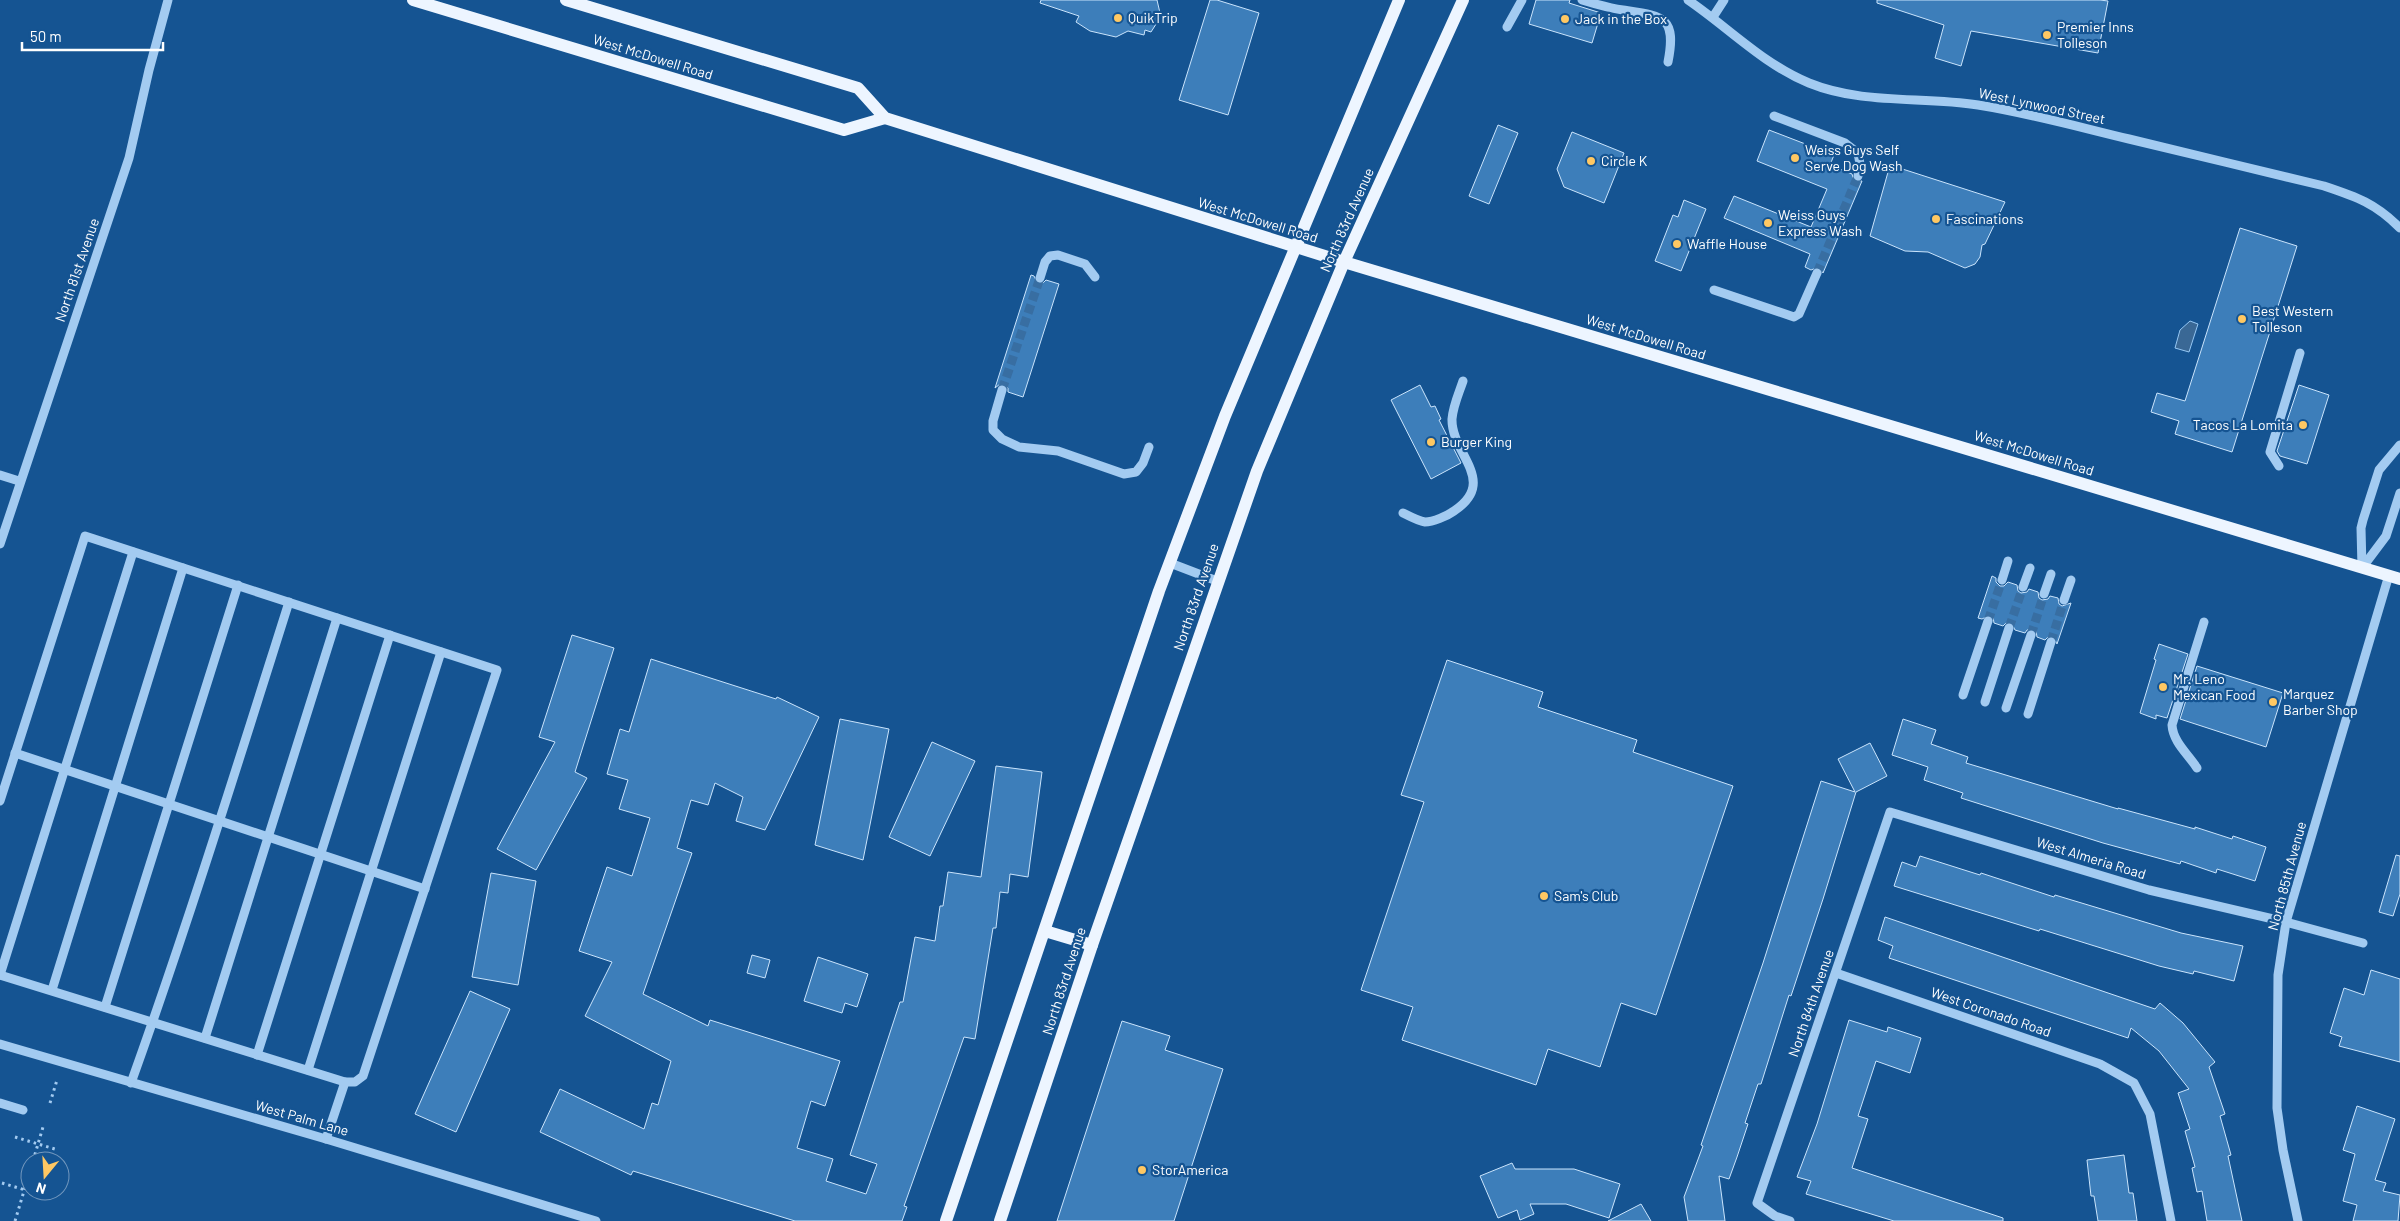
<svg xmlns="http://www.w3.org/2000/svg" width="2400" height="1221" viewBox="0 0 2400 1221" font-family="Barlow,sans-serif">
  <style>
    .water { fill: #3a6895; stroke: #95c7f4 }
    .building { fill: #3d7eba; stroke: #cae4fc }
    .lines { fill: none; stroke-linecap: round; stroke-linejoin: round }
    .minor-tunnel { stroke: #386ea2; stroke-width: 9; stroke-dasharray: 9 4.5; stroke-linecap: butt }
    .path { stroke: #a3cbf1; stroke-width: 3; stroke-dasharray: 2.5 4; stroke-linecap: butt }
    .minor { stroke: #a3cbf1; stroke-width: 9 }
    .major { stroke: #edf5ff; stroke-width: 12 }
    .poi-dot { fill: #ffc863; stroke: #155492; stroke-width: 2 }
    .labels { text-anchor: middle; stroke-width: 4.5; stroke-linejoin: round; paint-order: stroke }
    .poi-label { font-size: 14px; fill: #fff; stroke: #155492; text-anchor: start }
    .street-label { font-size: 14px; fill: #fff; stroke: #155492 }
  </style>
  <rect width="100%" height="100%" fill="#155492"/>
  <polygon class="water" points="2190,321 2198,324 2189,352 2175,348 2180,330"/>
  <g class="building">
    <polygon points="1041,0 1157,0 1160,13 1158,21 1151,32 1145,30 1144,35 1128,31 1116,37 1090,31 1076,22 1079,16 1040,3"/>
    <polygon points="1210,0 1217,0 1259,13 1228,115 1179,100"/>
    <polygon points="1536,0 1570,0 1569,3 1601,13 1592,43 1529,24"/>
    <polygon points="1877,0 2100,0 2108,1 2098,53 1971,31 1961,66 1935,58 1944,25 1877,3"/>
    <polygon points="1498,125 1518,133 1489,204 1469,196"/>
    <polygon points="1769,130 1834,155 1830,165 1852,174 1854,181 1862,181 1823,273 1819,267 1811,270 1805,267 1810,254 1724,218 1734,196 1811,227 1827,189 1757,161"/>
    <polygon points="1572,132 1624,153 1604,203 1564,187 1557,169"/>
    <polygon points="1890,165 2005,202 1985,244 1982,245 1980,257 1975,264 1965,268 1928,252 1905,251 1870,236"/>
    <polygon points="1684,200 1706,209 1681,271 1655,261 1673,215 1678,217"/>
    <polygon points="2240,228 2297,246 2232,452 2175,434 2179,421 2151,412 2157,393 2185,401"/>
    <polygon points="1031,275 1034,276 1038,284 1042,284 1046,280 1059,284 1023,397 1008,392 1008,388 1004,384 1000,384 995,388"/>
    <polygon points="1420,385 1431,407 1435,406 1441,419 1439,420 1461,463 1431,479 1391,400"/>
    <polygon points="2299,385 2329,395 2307,464 2280,456 2277,451"/>
    <polygon points="1992,576 1996,578 1996,582 2000,586 2004,586 2008,582 2017,585 2018,591 2021,593 2027,592 2029,589 2038,592 2039,598 2042,600 2048,599 2050,596 2058,598 2059,604 2062,606 2071,603 2057,644 2053,636 2049,636 2045,640 2037,637 2036,631 2033,629 2027,630 2025,633 2015,630 2011,622 2007,622 2003,626 1994,623 1993,617 1990,615 1982,619 1978,618"/>
    <polygon points="572,635 614,648 575,772 587,778 536,870 497,849 555,742 539,737"/>
    <polygon points="2159,644 2188,654 2167,718 2156,715 2156,719 2140,713 2156,660 2154,659"/>
    <polygon points="651,659 776,699 777,697 819,717 765,830 736,821 743,797 715,783 708,805 691,800 677,848 692,853 643,994 708,1026 710,1020 840,1061 825,1106 811,1101 797,1148 833,1159 826,1181 866,1194 877,1164 850,1155 900,1002 903,1002 915,937 935,941 940,906 943,906 948,872 981,877 996,766 1042,772 1028,877 1010,874 1008,893 1000,892 996,928 993,928 975,1039 964,1037 904,1206 907,1207 902,1221 795,1221 633,1171 631,1175 540,1132 560,1089 644,1129 652,1103 658,1105 671,1061 585,1016 612,962 579,951 607,867 632,876 650,818 619,809 628,780 607,774 620,729 629,732"/>
    <polygon points="1447,660 1543,692 1538,707 1637,740 1633,752 1733,786 1656,1015 1621,1003 1600,1067 1548,1049 1536,1085 1402,1040 1413,1007 1361,990 1424,802 1401,795"/>
    <polygon points="2197,666 2283,693 2266,747 2180,719"/>
    <polygon points="840,719 889,729 863,860 815,845"/>
    <polygon points="1903,719 1936,730 1931,744 1968,757 1966,763 2118,809 2118,808 2195,829 2195,827 2232,839 2233,836 2266,847 2255,881 2217,869 2216,873 2181,861 2180,864 2103,843 1961,798 1963,793 1924,780 1928,767 1892,755"/>
    <polygon points="932,742 975,761 930,856 889,837"/>
    <polygon points="1870,743 1887,776 1856,792 1823,899 1791,996 1789,995 1761,1084 1758,1084 1745,1123 1748,1124 1737,1157 1729,1179 1719,1176 1725,1221 1688,1221 1684,1197 1703,1146 1701,1145 1763,963 1821,781 1855,792 1838,759"/>
    <polygon points="2396,855 2400,856 2400,894 2393,916 2379,912"/>
    <polygon points="1920,856 1980,875 1981,873 2054,897 2055,895 2181,933 2243,946 2234,981 2194,971 2193,974 2159,966 2040,929 2039,931 1894,886 1902,862 1916,867"/>
    <polygon points="491,873 536,881 518,985 472,977"/>
    <polygon points="1885,917 2155,1009 2160,1003 2183,1023 2215,1062 2209,1067 2225,1114 2220,1116 2231,1155 2228,1156 2242,1221 2207,1221 2202,1191 2197,1192 2192,1168 2195,1167 2185,1131 2190,1129 2178,1093 2189,1089 2159,1051 2131,1028 2128,1038 1889,958 1893,946 1878,940"/>
    <polygon points="752,955 770,960 765,978 747,973"/>
    <polygon points="818,957 868,974 857,1007 845,1003 842,1013 804,1001"/>
    <polygon points="2371,970 2400,979 2400,1062 2339,1046 2342,1037 2330,1033 2344,988 2364,995"/>
    <polygon points="470,991 510,1009 456,1132 415,1114"/>
    <polygon points="1849,1020 1887,1032 1888,1027 1921,1038 1910,1073 1876,1061 1858,1116 1868,1119 1852,1168 2003,1218 2003,1221 1894,1221 1806,1194 1811,1181 1797,1177 1817,1124"/>
    <polygon points="1122,1021 1170,1036 1165,1050 1223,1069 1174,1221 1057,1221"/>
    <polygon points="2357,1106 2395,1119 2375,1180 2386,1183 2383,1191 2400,1195 2398,1221 2353,1221 2357,1205 2343,1201 2355,1154 2343,1150"/>
    <polygon points="2124,1155 2129,1193 2133,1193 2137,1221 2098,1221 2094,1196 2091,1196 2087,1160"/>
    <polygon points="1512,1163 1515,1169 1574,1169 1620,1184 1609,1218 1566,1204 1530,1204 1534,1214 1520,1220 1517,1210 1498,1218 1480,1176"/>
    <polygon points="1641,1204 1651,1221 1608,1221"/>
  </g>
  <g class="lines">
    <g class="minor-tunnel">
      <polyline points="1817,273 1858,176"/>
      <polyline points="1002,390 1040,278"/>
      <polyline points="1988,621 2002,580"/>
      <polyline points="2009,628 2023,587"/>
      <polyline points="2031,635 2044,594"/>
      <polyline points="2051,642 2064,600"/>
    </g>
    <g class="path">
      <polyline points="50,1103 57,1080"/>
      <polyline points="15,1137 58,1150"/>
      <polyline points="33,1161 43,1127"/>
      <polyline points="2,1183 45,1196"/>
      <polyline points="15,1221 30,1171"/>
    </g>
    <g class="minor">
      <path d="M1582,0C1595,4 1609,8 1623,10C1663,16 1677,16 1668,62"/>
      <path d="M1688,0C1729,28 1763,64 1809,83C1863,105 1922,96 1978,105C2029,113 2079,127 2129,139C2194,155 2259,170 2324,186C2357,197 2375,203 2400,228"/>
      <polyline points="1713,17 1724,0"/>
      <polyline points="1507,27 1522,0"/>
      <polyline points="1774,116 1845,143 1858,153 1860,164 1858,176"/>
      <polyline points="1040,278 1045,262 1050,256 1058,255 1085,264 1095,277"/>
      <polyline points="1714,290 1794,317 1799,314 1817,273"/>
      <polyline points="1002,390 993,421 993,430 1002,439 1019,447 1058,451 1124,474 1136,472 1143,463 1149,447"/>
      <polyline points="2279,466 2270,452 2300,353"/>
      <polyline points="0,475 19,481"/>
      <path d="M1403,513C1409,516 1418,521 1425,522C1433,522 1447,516 1454,511C1499,481 1451,454 1452,419C1453,406 1459,393 1463,381"/>
      <polyline points="0,544 129,158 149,70 168,0"/>
      <polyline points="1170,563 1217,581"/>
      <polyline points="2362,568 2361,528 2363,520 2379,470 2400,445"/>
      <polyline points="2362,568 2386,536 2400,493"/>
      <polyline points="2002,580 2008,561"/>
      <polyline points="2023,587 2030,568"/>
      <polyline points="2044,594 2051,574"/>
      <polyline points="2064,600 2071,580"/>
      <polyline points="1963,695 1988,621"/>
      <polyline points="1985,702 2009,628"/>
      <polyline points="2006,708 2031,635"/>
      <polyline points="2028,714 2051,642"/>
      <polyline points="15,753 425,889"/>
      <path d="M2197,768C2188,754 2173,742 2172,725L2204,622"/>
      <polyline points="0,801 85,536 497,670 363,1076 355,1082 345,1082 326,1139"/>
      <polyline points="1836,973 2100,1064 2134,1083 2150,1114 2171,1221"/>
      <polyline points="0,975 133,552"/>
      <polyline points="0,975 345,1082"/>
      <polyline points="52,990 183,568"/>
      <polyline points="105,1007 238,585"/>
      <polyline points="205,1038 337,618"/>
      <polyline points="0,1044 326,1139 596,1221"/>
      <polyline points="257,1055 390,635"/>
      <polyline points="308,1070 441,652"/>
      <path d="M131,1083C188,924 238,763 289,602"/>
      <polyline points="0,1103 23,1110"/>
      <polyline points="1790,1221 1775,1216 1757,1203 1890,812 2149,890 2286,922 2363,943"/>
      <polyline points="2298,1221 2283,1150 2277,1108 2278,975 2286,922 2389,575"/>
    </g>
    <g class="major">
      <polyline points="413,0 844,130 885,118"/>
      <polyline points="566,0 858,88 885,118 1344,262 2400,579"/>
      <polyline points="1045,931 1092,945"/>
      <polyline points="946,1221 1159,591 1225,416 1399,0"/>
      <polyline points="1000,1221 1092,945 1257,471 1344,262 1463,0"/>
    </g>
  </g>
  <g class="poi-dot">
    <circle cx="1118" cy="18" r="5"/>
    <circle cx="1565" cy="19" r="5"/>
    <circle cx="2047" cy="35" r="5"/>
    <circle cx="1795" cy="158" r="5"/>
    <circle cx="1591" cy="161" r="5"/>
    <circle cx="1936" cy="219" r="5"/>
    <circle cx="1768" cy="223" r="5"/>
    <circle cx="1677" cy="244" r="5"/>
    <circle cx="2242" cy="319" r="5"/>
    <circle cx="2303" cy="425" r="5"/>
    <circle cx="1431" cy="442" r="5"/>
    <circle cx="2163" cy="687" r="5"/>
    <circle cx="2273" cy="702" r="5"/>
    <circle cx="1544" cy="896" r="5"/>
    <circle cx="1142" cy="1170" r="5"/>
  </g>
  <g class="labels">
    <g class="poi-label">
      <text x="1128" y="23">QuikTrip</text>
      <text x="1575" y="24">Jack in the Box</text>
      <text x="2057" y="32">Premier Inns<tspan x="2057" dy="16">Tolleson</tspan></text>
      <text x="1805" y="155">Weiss Guys Self<tspan x="1805" dy="16">Serve Dog Wash</tspan></text>
      <text x="1601" y="166">Circle K</text>
      <text x="1778" y="220">Weiss Guys<tspan x="1778" dy="16">Express Wash</tspan></text>
      <text x="1946" y="224">Fascinations</text>
      <text x="1687" y="249">Waffle House</text>
      <text x="2252" y="316">Best Western<tspan x="2252" dy="16">Tolleson</tspan></text>
      <text x="2293" y="430" text-anchor="end">Tacos La Lomita</text>
      <text x="1441" y="447">Burger King</text>
      <text x="2173" y="684">Mr. Leno<tspan x="2173" dy="16">Mexican Food</tspan></text>
      <text x="2283" y="699">Marquez<tspan x="2283" dy="16">Barber Shop</tspan></text>
      <text x="1554" y="901">Sam's Club</text>
      <text x="1152" y="1175">StorAmerica</text>
    </g>
    <g class="street-label">
      <text transform="translate(653 57) rotate(17)" y="5">West McDowell Road</text>
      <text transform="translate(2042 106) rotate(12)" y="5">West Lynwood Street</text>
      <text transform="translate(1258 220) rotate(17)" y="5">West McDowell Road</text>
      <text transform="translate(1347 220) rotate(-66)" y="5">North 83rd Avenue</text>
      <text transform="translate(77 270) rotate(-71)" y="5">North 81st Avenue</text>
      <text transform="translate(1646 337) rotate(17)" y="5">West McDowell Road</text>
      <text transform="translate(2034 453) rotate(17)" y="5">West McDowell Road</text>
      <text transform="translate(1196 597) rotate(-71)" y="5">North 83rd Avenue</text>
      <text transform="translate(2091 858) rotate(17)" y="5">West Almeria Road</text>
      <text transform="translate(2287 876) rotate(-75)" y="5">North 85th Avenue</text>
      <text transform="translate(1064 981) rotate(-72)" y="5">North 83rd Avenue</text>
      <text transform="translate(1811 1003) rotate(-71)" y="5">North 84th Avenue</text>
      <text transform="translate(1991 1012) rotate(19)" y="5">West Coronado Road</text>
      <text transform="translate(302 1118) rotate(16)" y="5">West Palm Lane</text>
    </g>
  </g>
  <g transform="translate(45 1176) rotate(198)"><circle r="24" fill="#155492" stroke="#7398be"/>
  <path d="M0-4L9 19L0 12L-9 19Z" fill="#ffc863"/>
  <text y="-8" font-size="14" font-weight="bold" text-anchor="middle" fill="#ffffff">N</text>
  </g>
  <path d="M22 42v8h141v-8" fill="none" stroke="#ffffff" stroke-width="2.5"/>
  <text x="30" y="42" font-size="15" fill="#ffffff" stroke="#155492" stroke-width="4" paint-order="stroke">50 m</text>
</svg>
